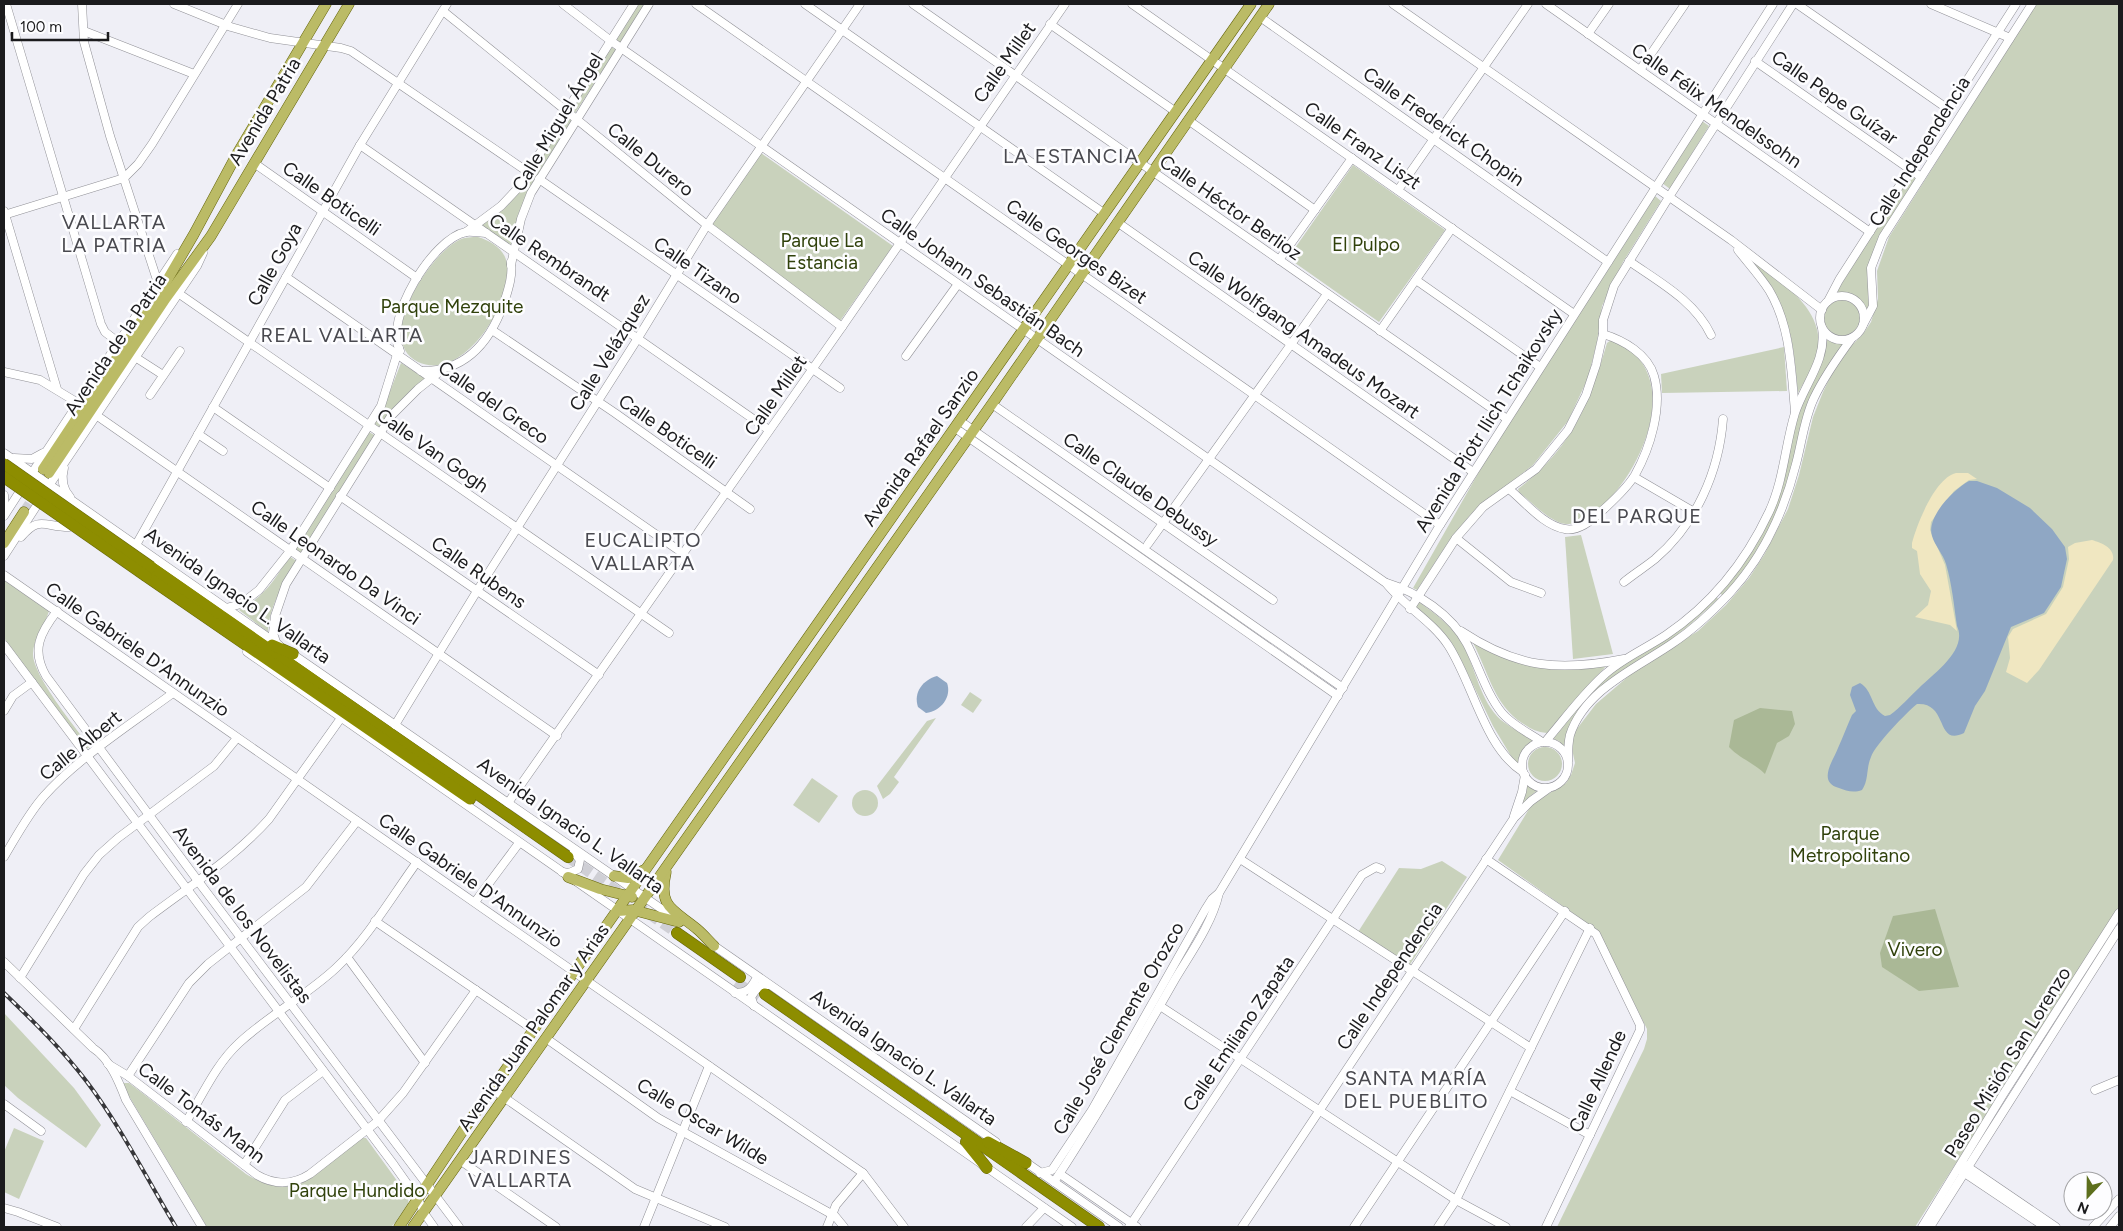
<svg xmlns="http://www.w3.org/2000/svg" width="2123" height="1231" viewBox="0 0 2123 1231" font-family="Figtree,sans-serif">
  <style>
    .green { fill: #c9d2bc }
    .forest { fill: #aab896 }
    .sand { fill: #f0e7c1 }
    .water { fill: #8fa7c4 }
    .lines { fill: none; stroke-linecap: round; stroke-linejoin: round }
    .major-tunnel { stroke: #cfcfd5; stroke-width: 10; stroke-dasharray: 10 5; stroke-linecap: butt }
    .highway-tunnel { stroke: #cfcfd5; stroke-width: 11; stroke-dasharray: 11 5.5; stroke-linecap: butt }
    .minor-casing { stroke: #919197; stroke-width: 9 }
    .major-casing { stroke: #65650a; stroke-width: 11 }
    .highway-casing { stroke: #65650a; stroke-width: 12 }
    .minor { stroke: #fff; stroke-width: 8 }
    .major { stroke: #bb6; stroke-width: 10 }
    .highway { stroke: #8d8d00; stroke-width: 11 }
    .rail-casing { stroke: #37373a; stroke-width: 4 }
    .rail { stroke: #fdfdff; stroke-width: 2; stroke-dasharray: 5.5; stroke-linecap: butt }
    .highway-bridge-casing { stroke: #65650a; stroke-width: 12; stroke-linecap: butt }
    .highway-bridge { stroke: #8d8d00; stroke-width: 11 }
    .labels { text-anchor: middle; stroke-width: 5; stroke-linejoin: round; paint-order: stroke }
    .street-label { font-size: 19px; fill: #1b1b1d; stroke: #fdfdff }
    .park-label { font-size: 19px; fill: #30410b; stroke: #fdfdff }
    .neighbourhood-label { font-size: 20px; letter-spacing: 1px; fill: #49494f; stroke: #fdfdff }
  </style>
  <rect width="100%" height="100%" fill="#efeff6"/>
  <g class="green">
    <polygon points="637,4 645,4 621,43 615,40"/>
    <polygon points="2036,4 2119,4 2119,909 1915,1227 1557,1227 1644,1049 1647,1039 1647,1029 1598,931 1498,860 1532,804 1566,783 1571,775 1575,763 1572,749 1573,739 1576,730 1596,704 1637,669 1698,631 1726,605 1749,578 1764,555 1788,509 1799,475 1813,417 1823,392 1834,369 1848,349 1863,334 1871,322 1878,299 1877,271 1889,237"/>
    <polygon points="611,47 616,50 575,113 571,109"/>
    <polygon points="567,115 572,120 529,188 518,215 511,245 481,225 505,208 516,196"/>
    <polygon points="1702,121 1709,126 1670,189 1662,183"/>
    <polygon points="761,153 893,246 840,321 712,224"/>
    <polygon points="1353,165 1445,230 1379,322 1288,258"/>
    <polygon points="1911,173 1916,178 1869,262 1871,297 1867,311 1857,299 1846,292 1834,296"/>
    <polygon points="1655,196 1661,201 1623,262 1602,306 1597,342 1588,378 1568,421 1533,465 1471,514 1451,538 1417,590 1413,588 1484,463"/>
    <path d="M478,237C491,241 505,249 507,264C514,301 464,383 418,362C373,340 430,254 459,240C465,237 472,237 478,237Z"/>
    <path d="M1748,258C1778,280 1825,307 1818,351C1816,365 1804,381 1798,393C1795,365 1794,336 1782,310C1774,291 1760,274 1748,258Z"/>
    <circle cx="1842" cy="318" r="18"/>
    <polygon points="1825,337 1834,343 1844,344 1813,397 1778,513 1761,549 1724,597 1719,592 1771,511 1797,414 1825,352"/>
    <path d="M1611,340C1686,368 1645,468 1602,506C1592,515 1580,525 1566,524C1551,523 1530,501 1519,492L1518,489C1572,447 1588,407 1607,343Z"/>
    <polygon points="1784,347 1787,391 1662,393 1661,374"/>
    <polygon points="401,363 425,378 389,414 379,427 374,423 387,399"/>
    <polygon points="369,432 376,436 302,554 294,548"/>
    <polygon points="1581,535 1613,654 1573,659 1565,537"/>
    <path d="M289,556L298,562C284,582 269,606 268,632L239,610C264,597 276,579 289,556Z"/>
    <path d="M4,580L49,611C45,626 33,639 33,654C33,676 76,728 90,747L85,749L4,638Z"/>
    <path d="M1716,596L1718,599C1701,615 1685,630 1665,644C1626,671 1572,695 1565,748L1559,741L1553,739L1604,677Z"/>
    <path d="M1419,602C1435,614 1453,626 1463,645C1476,669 1480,701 1501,720C1511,728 1523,734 1534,740L1525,747L1517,766L1493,726L1462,662L1441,630L1414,609Z"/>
    <path d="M1473,643C1523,671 1552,667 1607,665L1547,733C1536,732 1531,729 1522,723C1494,705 1488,671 1473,643Z"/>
    <polygon points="970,692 982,700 973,713 961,705"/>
    <polygon points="936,718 894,777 899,782 890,794 883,799 877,786 927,721"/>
    <circle cx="1545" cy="764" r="17"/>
    <polygon points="812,778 838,796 819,823 793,805"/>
    <polygon points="1525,782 1538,790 1529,797 1519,810 1525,795"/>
    <circle cx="865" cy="803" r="13"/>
    <polygon points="1442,861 1467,877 1409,966 1358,932 1399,868 1421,869"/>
    <polygon points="4,1013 74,1088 101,1125 86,1148 18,1098 4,1085"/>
    <path d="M124,1083H129L141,1092L246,1174C264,1185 281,1191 302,1183L362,1138H366L406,1193C414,1206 400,1218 391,1227H207L123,1086Z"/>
    <polygon points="14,1128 44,1141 19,1199 4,1192 4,1152"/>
  </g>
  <g class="forest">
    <path d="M1760,708L1792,711L1795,724L1789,736L1777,743L1765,774C1754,763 1739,758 1729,747L1734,720Z"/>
    <polygon points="1935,909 1959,987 1919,991 1882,967 1880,953 1893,916"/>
  </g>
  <g class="sand">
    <path d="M1968,473L1977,479L1969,480L1954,491L1931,522L1930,530L1945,565L1957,631L1950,625L1915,617L1928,605L1931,591L1920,574L1917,551L1912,548V543C1917,524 1935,478 1956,473C1960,473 1965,473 1968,473Z"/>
    <path d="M2092,540C2102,543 2115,548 2113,560L2039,670L2027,683L2006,672L2010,658L2008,637L2013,629L2046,614L2063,587L2069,559L2068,547L2075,543Z"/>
  </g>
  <g class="water">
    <path d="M1969,481H1977L1997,488L2030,508L2052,529L2065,547L2067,559L2061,587L2044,613L2011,627L1985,691L1975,706L1964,733C1935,747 1949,702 1917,704C1907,712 1875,745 1871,757C1866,768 1869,780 1862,790C1854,793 1846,791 1839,788C1817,782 1833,761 1838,748C1843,737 1847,726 1852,715L1856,711L1850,695L1852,687L1860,683C1873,690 1871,709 1885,716L1890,715C1901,707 1909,697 1919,688C1934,673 1968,650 1957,626C1954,606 1952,584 1946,564C1943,554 1935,546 1932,536C1926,517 1954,489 1969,481Z"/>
    <path d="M937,676L947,683C952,697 941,711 926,713L918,707C913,692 923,680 937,676Z"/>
  </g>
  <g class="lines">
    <polyline class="major-tunnel" points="24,512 37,492"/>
    <g class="highway-tunnel">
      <polyline points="568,857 677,933"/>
      <polyline points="736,982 762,1000"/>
    </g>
    <g class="minor-casing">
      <g id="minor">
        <polyline points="6,4 101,324 105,332 118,342"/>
        <polyline points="82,4 84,42 110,136 158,283"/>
        <polyline points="174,4 231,27 270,38 341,48 351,51 528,172"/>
        <path d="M563,4L611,41L1386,583C1404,606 1432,621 1448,645C1473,683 1484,747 1523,772"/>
        <polyline points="696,4 1440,525"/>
        <polyline points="805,4 1105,214"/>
        <polyline points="913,4 1507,419"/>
        <polyline points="1132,4 1574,314"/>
        <polyline points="1393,4 1731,240 1822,310"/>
        <polyline points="1546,4 1870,232"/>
        <polyline points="1797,4 1948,109"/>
        <polyline points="1931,4 2010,38"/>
        <polyline points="443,11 707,225 842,327"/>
        <polyline points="1260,17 1608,262"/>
        <polyline points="1050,24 1176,112"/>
        <polyline points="84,31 194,74"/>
        <polyline points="1588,34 1609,4"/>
        <polyline points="1755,61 1921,177"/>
        <polyline points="1640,70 1685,4"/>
        <polyline points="1188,120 1315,210"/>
        <polyline points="360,145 769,430"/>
        <polyline points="254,163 417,278"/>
        <polyline points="539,179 840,388"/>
        <polyline points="1398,190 1528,4"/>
        <polyline points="4,211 57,389"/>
        <polyline points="4,215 124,178 138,164 152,144 238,4"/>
        <polyline points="1117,222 1473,472"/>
        <polyline points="466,232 501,206 518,188 634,4"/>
        <path d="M1738,250C1748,263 1760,276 1769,290C1791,327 1791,370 1795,411"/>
        <polyline points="1279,260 1352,158"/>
        <path d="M1629,261C1659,282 1695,301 1711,335"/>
        <polyline points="511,265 521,219 531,193 649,4"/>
        <polyline points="286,277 684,554"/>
        <polyline points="1416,280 1540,367"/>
        <polyline points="178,293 669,633"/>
        <circle cx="1842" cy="318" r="22"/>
        <polyline points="1828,301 1839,280 2016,4"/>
        <polyline points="1863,325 1873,306 1871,268 1883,237 2032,4"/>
        <polyline points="492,330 615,413 750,509"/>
        <polyline points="1380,331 1452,228"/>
        <path d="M400,351C383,320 433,238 466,232C472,231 480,233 486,233"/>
        <polyline points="906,356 958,284"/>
        <polyline points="135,357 163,375"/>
        <path d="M421,371C465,372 490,342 504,303C508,290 513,276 511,262"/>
        <polyline points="4,372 40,380 78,403"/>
        <polyline points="150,395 180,351"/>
        <polyline points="992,404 1273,600"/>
        <polyline points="213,407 330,488"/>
        <polyline points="96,415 557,736"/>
        <polyline points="960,421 1343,688"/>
        <polyline points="955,428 1338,696"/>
        <polyline points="198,434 223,451"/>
        <polyline points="4,453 279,645"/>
        <polyline points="14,458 32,459 43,453"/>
        <path d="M64,468C61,479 62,488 70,497"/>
        <polyline points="30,476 177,254"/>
        <polyline points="1634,477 1694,512"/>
        <polyline points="48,487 197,266 203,253"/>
        <path d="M1509,489C1525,502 1544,526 1565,529C1579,532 1594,519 1604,509C1615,499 1627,488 1635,475C1650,448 1663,407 1654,376C1648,354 1623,340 1603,334"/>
        <polyline points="4,495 5,513"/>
        <polyline points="340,496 599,675"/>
        <polyline points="4,516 24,485"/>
        <path d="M21,537C40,515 44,527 69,527"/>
        <polyline points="1456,538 1511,582 1541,593"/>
        <polyline points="1148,544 1327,294"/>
        <polyline points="136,545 360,145 447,4"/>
        <polyline points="4,556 41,499"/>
        <polyline points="4,575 863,1173 904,1227"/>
        <path d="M1624,582C1634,574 1645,567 1655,559C1696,524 1719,472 1723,419"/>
        <path d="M1387,583C1417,592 1452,615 1467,644C1479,667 1486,693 1502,713C1512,725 1529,733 1542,742"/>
        <polyline points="226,608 241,604 259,590 290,551 381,406 399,348"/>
        <polyline points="1410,609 1456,538 1483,507 1536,469 1568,430 1586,395 1596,365 1603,334 1603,320 1614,286 1669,197 1793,4"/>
        <path d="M57,611C40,633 31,650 46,676L198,881L459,1227"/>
        <path d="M1461,631C1517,668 1559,672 1624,659"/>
        <polyline points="276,642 273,633 275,616 286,584 391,416 418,389 442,370"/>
        <polyline points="4,645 394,1165 418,1199 424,1213 434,1227"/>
        <polyline points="247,652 1072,1227"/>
        <polyline points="291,653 676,919"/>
        <polyline points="4,711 13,696 32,682"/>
        <polyline points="395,725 477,591 638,338 707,225 860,4"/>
        <circle cx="1545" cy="765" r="23"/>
        <path d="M1545,742C1564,720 1581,696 1603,676C1621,659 1645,649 1666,635C1712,604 1746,561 1769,512C1784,480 1785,445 1795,413C1805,383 1827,360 1822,328"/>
        <path d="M1568,761C1568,752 1568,743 1570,735C1585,689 1637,668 1673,643C1694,629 1712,612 1729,594C1763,557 1784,512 1796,464C1802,442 1804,419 1814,398C1824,377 1838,357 1852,338"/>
        <polyline points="508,803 842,327 1065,4"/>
        <polyline points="1514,816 1522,792 1525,775"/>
        <path d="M4,857C16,837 28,814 44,796C78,758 131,724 173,693"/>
        <polyline points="1240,859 1531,1048"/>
        <polyline points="1486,859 1596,934 1640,1025 1640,1030 1546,1227"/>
        <polyline points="562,872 569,873 578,869 580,860 574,852"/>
        <polyline points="475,902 519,843"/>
        <polyline points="375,921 534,1030"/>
        <polyline points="710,943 996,1142"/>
        <polyline points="347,957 425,1063"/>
        <path d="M4,962L93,1048C110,1059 119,1082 126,1100L202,1227"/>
        <polyline points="20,978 84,874 99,855 118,838 214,766 237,738"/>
        <path d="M735,993C748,993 752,987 757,977"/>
        <polyline points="754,1006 751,997 755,991 761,985 769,985"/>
        <polyline points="1160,1006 1456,1200 1506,1227"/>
        <path d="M74,1029L138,927L149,917C190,886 234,858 269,819L341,718"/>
        <polyline points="547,1039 658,1118 835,1216 844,1227"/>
        <path d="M108,1064L128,1076L257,1175C274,1185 293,1185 310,1174L378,1121L403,1093L476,990"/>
        <polyline points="128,1076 189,983 208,964 306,887 357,821"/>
        <polyline points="492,1089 635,1189 725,1227"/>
        <polyline points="2095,1090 2119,1080"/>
        <polyline points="1510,1091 1590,1135"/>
        <polyline points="4,1104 41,1131"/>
        <path d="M186,1122C202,1096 216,1064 239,1043C269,1015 306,996 336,968C368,938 391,898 417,862"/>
        <polyline points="461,1161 556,1227"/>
        <polyline points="1024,1161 1119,1227"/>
        <polyline points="244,1165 285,1100 323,1071"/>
        <polyline points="1965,1165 2056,1227"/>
        <polyline points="1960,1170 2045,1227"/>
        <polyline points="1040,1173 1052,1170 1092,1110 1205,910 1212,899 1219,893"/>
        <polyline points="1060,1174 1137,1227"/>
        <path d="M1054,1182C1097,1117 1135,1049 1174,981C1190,954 1212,924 1219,893L1440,525L1773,4"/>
        <polyline points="4,1208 18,1212 57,1227"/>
        <polyline points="644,1227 709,1066"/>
        <polyline points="827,1227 836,1205 863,1173"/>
        <polyline points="1026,1227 1044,1208"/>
        <polyline points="1129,1227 1362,875 1376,867 1381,869"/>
        <polyline points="1242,1227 1514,818 1531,801 1549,788"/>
        <polyline points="1354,1227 1565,911"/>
        <polyline points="1438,1227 1456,1200 1590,928"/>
        <polyline points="1922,1227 2004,1093 2119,913"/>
        <polyline points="1930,1227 2119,929"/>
        <polyline points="2093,1227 2119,1199"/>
        <polyline points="2110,1227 2119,1216"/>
      </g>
    </g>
    <g class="major-casing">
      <g id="major">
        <polyline points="43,469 159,294 194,234 237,154 326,4"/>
        <polyline points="49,473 166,298 211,236 349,4"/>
        <polyline points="4,543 24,512"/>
        <path d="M666,872C658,908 673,909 697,929C703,934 708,940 714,946"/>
        <polyline points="614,876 628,878 644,870"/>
        <polyline points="568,877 600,889 632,897"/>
        <polyline points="617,911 633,910 679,922"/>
        <polyline points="399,1227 462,1132 1251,4"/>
        <polyline points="413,1227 992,404 1269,4"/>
      </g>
    </g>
    <g class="highway-casing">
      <g id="highway">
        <polyline points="151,567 568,857"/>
        <polyline points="146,576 470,799"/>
        <polyline points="272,645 293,654"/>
        <polyline points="677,933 740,977"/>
        <polyline points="765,994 1099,1227"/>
        <polyline points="966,1142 987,1168"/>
        <polyline points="988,1142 1026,1163"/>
      </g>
    </g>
    <use href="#minor" class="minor"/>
    <use href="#major" class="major"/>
    <use href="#highway" class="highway"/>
    <g class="rail-casing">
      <path id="rail" d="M4,993C33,1021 62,1049 87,1082C121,1127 147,1179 176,1227"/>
    </g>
    <use href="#rail" class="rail"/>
    <g class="highway-bridge-casing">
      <g id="highway-bridge">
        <polyline points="4,464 151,567"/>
        <polyline points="4,477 146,576"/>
      </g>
    </g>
    <use href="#highway-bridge" class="highway-bridge"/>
  </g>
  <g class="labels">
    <g class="street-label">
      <text transform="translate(1004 62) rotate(-55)" y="7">Calle Millet</text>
      <text transform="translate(1835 97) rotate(35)" y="7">Calle Pepe Guízar</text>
      <text transform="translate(1717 105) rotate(35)" y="7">Calle Félix Mendelssohn</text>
      <text transform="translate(264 111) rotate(-59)" y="7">Avenida Patria</text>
      <text transform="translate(557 122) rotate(-59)" y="7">Calle Miguel Ángel</text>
      <text transform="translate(1444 126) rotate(35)" y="7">Calle Frederick Chopin</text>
      <text transform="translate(1363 145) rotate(35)" y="7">Calle Franz Liszt</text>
      <text transform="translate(1919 151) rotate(-58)" y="7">Calle Independencia</text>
      <text transform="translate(651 159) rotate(39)" y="7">Calle Durero</text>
      <text transform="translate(332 198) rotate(35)" y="7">Calle Boticelli</text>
      <text transform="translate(1231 207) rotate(35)" y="7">Calle Héctor Berlioz</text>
      <text transform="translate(1077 251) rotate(35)" y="7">Calle Georges Bizet</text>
      <text transform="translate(550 257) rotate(34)" y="7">Calle Rembrandt</text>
      <text transform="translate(274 264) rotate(-61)" y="7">Calle Goya</text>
      <text transform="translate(698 270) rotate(35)" y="7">Calle Tizano</text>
      <text transform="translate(983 282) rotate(35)" y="7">Calle Johann Sebastián Bach</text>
      <text transform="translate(1304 334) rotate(35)" y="7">Calle Wolfgang Amadeus Mozart</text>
      <text transform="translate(115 344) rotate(-56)" y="7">Avenida de la Patria</text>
      <text transform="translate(609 352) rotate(-58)" y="7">Calle Velázquez</text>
      <text transform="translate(775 395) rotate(-55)" y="7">Calle Millet</text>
      <text transform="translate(494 402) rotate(35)" y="7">Calle del Greco</text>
      <text transform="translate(1488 420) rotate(-58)" y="7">Avenida Piotr Ilich Tchaikovsky</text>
      <text transform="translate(668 431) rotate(35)" y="7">Calle Boticelli</text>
      <text transform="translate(920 447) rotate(-55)" y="7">Avenida Rafael Sanzio</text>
      <text transform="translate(433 450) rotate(35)" y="7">Calle Van Gogh</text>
      <text transform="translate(1141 489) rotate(35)" y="7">Calle Claude Debussy</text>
      <text transform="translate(336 562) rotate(35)" y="7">Calle Leonardo Da Vinci</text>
      <text transform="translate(479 572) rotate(35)" y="7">Calle Rubens</text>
      <text transform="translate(238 595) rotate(35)" y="7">Avenida Ignacio L. Vallarta</text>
      <text transform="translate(138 649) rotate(35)" y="7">Calle Gabriele D'Annunzio</text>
      <text transform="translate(80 745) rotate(-39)" y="7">Calle Albert</text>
      <text transform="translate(571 825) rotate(35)" y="7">Avenida Ignacio L. Vallarta</text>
      <text transform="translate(471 880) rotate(35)" y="7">Calle Gabriele D'Annunzio</text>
      <text transform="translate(243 914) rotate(53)" y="7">Avenida de los Novelistas</text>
      <text transform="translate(1389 976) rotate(-56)" y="7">Calle Independencia</text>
      <text transform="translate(533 1027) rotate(-55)" y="7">Avenida Juan Palomar y Arias</text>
      <text transform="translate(1118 1028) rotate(-60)" y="7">Calle José Clemente Orozco</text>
      <text transform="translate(1238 1033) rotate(-56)" y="7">Calle Emiliano Zapata</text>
      <text transform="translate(904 1057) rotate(35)" y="7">Avenida Ignacio L. Vallarta</text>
      <text transform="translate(2007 1062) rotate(-58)" y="7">Paseo Misión San Lorenzo</text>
      <text transform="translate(1597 1081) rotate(-65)" y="7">Calle Allende</text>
      <text transform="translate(202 1112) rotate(37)" y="7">Calle Tomás Mann</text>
      <text transform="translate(703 1121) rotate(31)" y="7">Calle Oscar Wilde</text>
    </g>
    <g class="park-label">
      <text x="822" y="247">Parque La<tspan x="822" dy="22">Estancia</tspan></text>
      <text x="1366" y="251">El Pulpo</text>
      <text x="452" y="313">Parque Mezquite</text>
      <text x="1850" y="840">Parque<tspan x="1850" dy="22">Metropolitano</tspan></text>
      <text x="1915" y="956">Vivero</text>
      <text x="357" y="1197">Parque Hundido</text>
    </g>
    <g class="neighbourhood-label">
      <text x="1071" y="163">LA ESTANCIA</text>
      <text x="114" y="229">VALLARTA<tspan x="114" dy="23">LA PATRIA</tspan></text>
      <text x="342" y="342">REAL VALLARTA</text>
      <text x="1637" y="523">DEL PARQUE</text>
      <text x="643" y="547">EUCALIPTO<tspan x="643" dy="23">VALLARTA</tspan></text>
      <text x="1416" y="1085">SANTA MARÍA<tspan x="1416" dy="23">DEL PUEBLITO</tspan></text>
      <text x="520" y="1164">JARDINES<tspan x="520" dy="23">VALLARTA</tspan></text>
    </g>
  </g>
  <rect width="2123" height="1231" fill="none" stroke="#1b1b1d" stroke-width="10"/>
  <g transform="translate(2088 1196) rotate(202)"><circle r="24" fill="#fdfdff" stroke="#a3a3a5"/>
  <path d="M0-4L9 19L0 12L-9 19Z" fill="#5d6f1d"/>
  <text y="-8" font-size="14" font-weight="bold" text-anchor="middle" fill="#1b1b1d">N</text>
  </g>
  <path d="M12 32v8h96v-8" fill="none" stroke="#1b1b1d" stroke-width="2.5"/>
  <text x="20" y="32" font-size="15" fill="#1b1b1d" stroke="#fdfdff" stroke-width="4" paint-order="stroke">100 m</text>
</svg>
